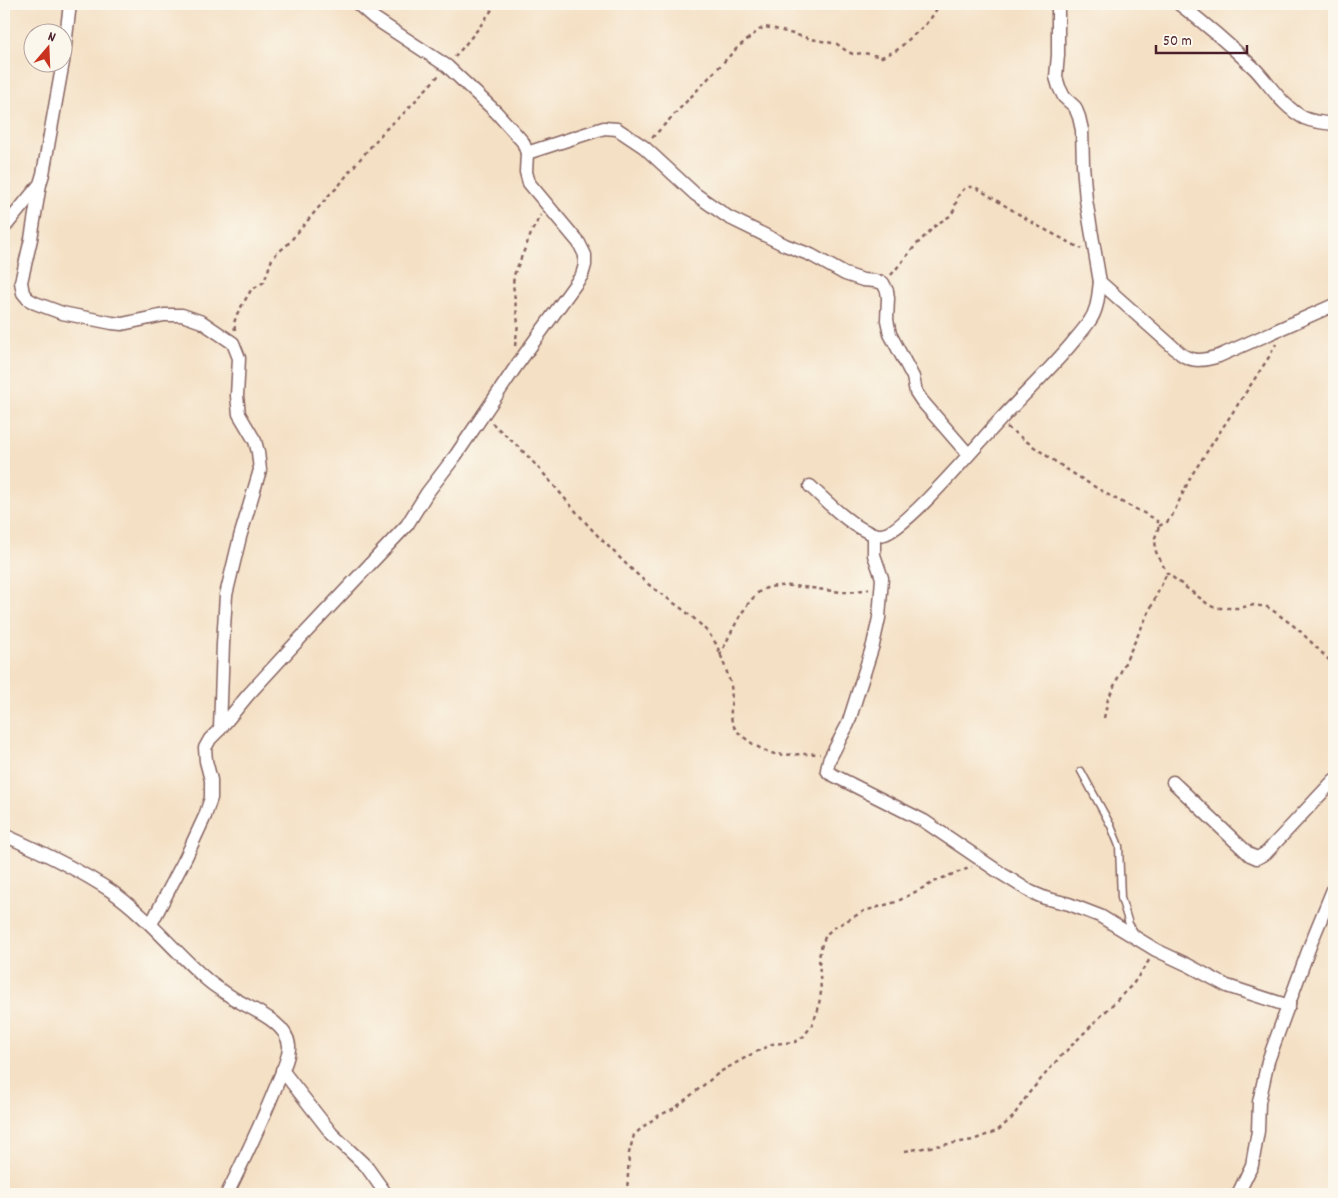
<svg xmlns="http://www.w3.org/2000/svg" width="1338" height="1198" viewBox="0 0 1338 1198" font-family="Dekko,sans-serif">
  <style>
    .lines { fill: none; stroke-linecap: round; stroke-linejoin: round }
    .service-casing { stroke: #866361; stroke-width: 9 }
    .minor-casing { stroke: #866361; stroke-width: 15 }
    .path { stroke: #866361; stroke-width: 2.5; stroke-dasharray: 4 4; stroke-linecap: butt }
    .service { stroke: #fff; stroke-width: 6 }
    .minor { stroke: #fff; stroke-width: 12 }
  </style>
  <rect width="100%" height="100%" fill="#fbf7ec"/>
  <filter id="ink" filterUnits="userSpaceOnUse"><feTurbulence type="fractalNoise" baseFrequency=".02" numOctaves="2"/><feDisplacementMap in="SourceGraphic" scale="10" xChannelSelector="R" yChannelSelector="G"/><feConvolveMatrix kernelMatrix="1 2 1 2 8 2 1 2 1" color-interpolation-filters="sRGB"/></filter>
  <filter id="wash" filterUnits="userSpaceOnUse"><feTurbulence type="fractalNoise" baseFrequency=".0096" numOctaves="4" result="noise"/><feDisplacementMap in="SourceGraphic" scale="20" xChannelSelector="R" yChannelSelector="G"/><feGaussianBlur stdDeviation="1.12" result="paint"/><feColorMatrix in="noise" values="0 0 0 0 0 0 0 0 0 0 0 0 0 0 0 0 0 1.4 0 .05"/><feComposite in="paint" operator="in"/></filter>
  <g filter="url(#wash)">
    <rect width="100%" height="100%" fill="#f4e0c4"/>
  </g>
  <g filter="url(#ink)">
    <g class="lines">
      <g class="service-casing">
        <polyline id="service" points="1081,771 1111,826 1119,846 1121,898 1129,924 1136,935"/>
      </g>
      <g class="minor-casing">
        <g id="minor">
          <path d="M1058,4V55L1056,77L1059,87L1064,97L1075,107L1079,117L1082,130L1083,165L1086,200L1100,282L1181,354C1193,363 1206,360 1219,356L1334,305"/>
          <path d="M1179,4C1206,24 1231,46 1255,69C1271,86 1283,107 1304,118C1313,122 1324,123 1334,124"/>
          <polyline points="527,153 604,128 617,129 644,147 695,194 728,217 785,245 811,255 845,274 863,280 875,281 883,283 887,291 888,298 887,320 890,334 913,377 916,392 922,401 968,454"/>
          <polyline points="40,184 31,239 21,282 23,293 28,299 35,303 62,313 112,323 122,324 164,315 182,315 202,322 233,343 239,358 237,396 239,414 255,441 258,452 260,470 240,537 226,595 223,644 220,729"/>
          <polyline points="4,228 40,184 43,174 63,62 70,4"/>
          <path d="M810,486C825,500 860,536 881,535C902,535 981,440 1000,420C1024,394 1050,370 1073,342C1078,336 1084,329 1089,322C1098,310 1098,296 1100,282"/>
          <polyline points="874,534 874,555 882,578 879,618 873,645 848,724 829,760 827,770 829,773 924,821 1002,874 1031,892 1045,898 1069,904 1100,916 1156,950 1188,965 1227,986 1289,1006"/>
          <polyline points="1173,782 1236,842 1250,855 1257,858 1266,853 1334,780"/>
          <path d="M4,835C40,851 78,869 111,891C146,915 173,950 205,978C212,985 221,990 230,996C247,1008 286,1020 289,1045C290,1056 281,1074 277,1084C262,1122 245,1158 227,1194"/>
          <polyline points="151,924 186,857 205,816 211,798 211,780 206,761 205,748 210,739 220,729 248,695 292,647 407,525 427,493 456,455 517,365 582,275 585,265 585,255 579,243 529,183 526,172 527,153 523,142 496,112 447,66 374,18 358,4"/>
          <polyline points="282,1070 332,1134 366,1166 386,1194"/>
          <polyline points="1238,1194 1252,1165 1258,1131 1259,1102 1268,1061 1311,943 1334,887"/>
        </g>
      </g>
      <g class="path">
        <polyline points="455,57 478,29 496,4"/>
        <polyline points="652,138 737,48 759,30 765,27 775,29 811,39 837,44 848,52 853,54 864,53 882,57 897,50 925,25 934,14 939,4"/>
        <polyline points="891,275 916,245 937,224 950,216 954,210 958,196 964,189 969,187 975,187 1038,226 1082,249"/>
        <polyline points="235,330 234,323 237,314 251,290 264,282 272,259 276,254 287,245 330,194 338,187 349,172 385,130 404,113 440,74"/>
        <polyline points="515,346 518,324 513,284 514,275 533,229 541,215"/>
        <path d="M492,423C506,436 521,448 533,462C559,490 582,521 609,547C622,560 634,572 648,584C670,602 700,617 716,644C720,652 729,677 731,686C734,704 725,719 739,733C749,742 762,751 775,754C786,756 808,753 820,754"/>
        <path d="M1007,427C1039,451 1072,474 1107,494C1122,503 1139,510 1155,519L1158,522L1159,526L1155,538L1156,552L1167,573L1209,605L1213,607L1220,608H1238L1254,605L1267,607L1275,612L1298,629L1334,665"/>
        <polyline points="1159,526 1167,522 1172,516 1191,476 1269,357 1276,344"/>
        <path d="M720,655C730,635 742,607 759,592C776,578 824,592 846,592C854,592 862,590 869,589"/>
        <polyline points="1104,718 1108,699 1167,573"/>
        <polyline points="905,1151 973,1140 997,1131 1012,1118 1029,1093 1060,1057 1133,984 1150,959"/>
        <polyline points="627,1194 629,1153 634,1135 644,1126 658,1116 675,1108 720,1072 750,1055 772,1044 795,1042 804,1036 812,1025 818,1010 821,992 819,957 822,944 826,935 832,929 864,911 896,902 940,879 972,867"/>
      </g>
      <use href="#service" class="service"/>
      <use href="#minor" class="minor"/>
    </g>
  </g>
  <rect width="1338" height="1198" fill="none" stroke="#fbf7ec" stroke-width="20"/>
  <g transform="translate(48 48) rotate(19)"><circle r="24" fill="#fbf7ec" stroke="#b4a19f"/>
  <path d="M0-4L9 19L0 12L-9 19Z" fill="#c8321e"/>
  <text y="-8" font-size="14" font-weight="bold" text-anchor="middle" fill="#4a1f2b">N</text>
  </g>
  <path d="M1156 45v8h91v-8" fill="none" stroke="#4a1f2b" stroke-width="2.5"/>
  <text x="1163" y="45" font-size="15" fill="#4a1f2b" stroke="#fbf7ec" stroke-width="4" paint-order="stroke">50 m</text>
</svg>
